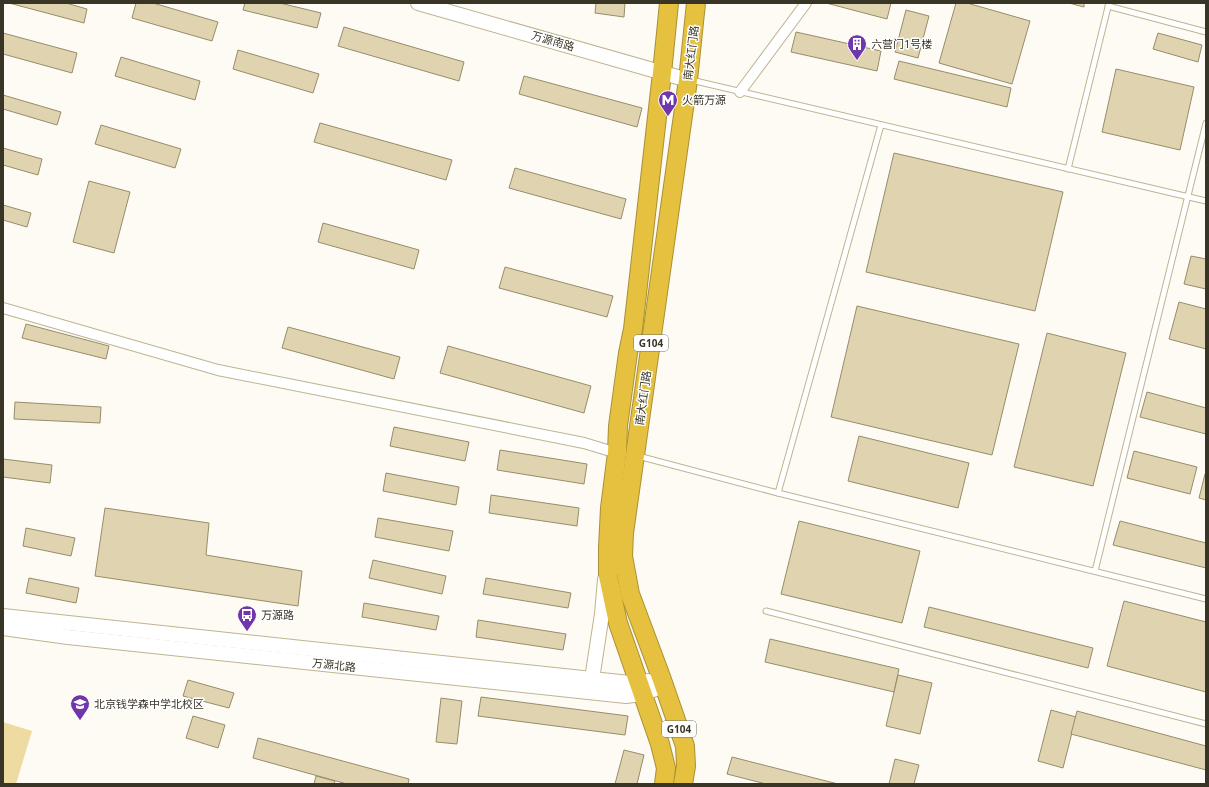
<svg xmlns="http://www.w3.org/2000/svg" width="1209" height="787" viewBox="0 0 1209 787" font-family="'Noto Sans','Noto Sans SC',sans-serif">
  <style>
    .green { fill: #eddba2 }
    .building { fill: #e0d4b0; stroke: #978c6a }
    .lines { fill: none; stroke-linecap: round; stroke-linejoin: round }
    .lane-casing { stroke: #bfb491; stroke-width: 7 }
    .street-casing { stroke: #bfb491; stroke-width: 12 }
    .secondary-casing { stroke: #bfb491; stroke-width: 16 }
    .highway-casing { stroke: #a99036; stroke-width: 20 }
    .lane { stroke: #fff; stroke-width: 5 }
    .street { stroke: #fff; stroke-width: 10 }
    .secondary { stroke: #fff; stroke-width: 14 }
    .highway { stroke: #e6c13f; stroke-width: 18 }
    .labels { text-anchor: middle; stroke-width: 3; stroke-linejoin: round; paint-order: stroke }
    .shield { fill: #fff; stroke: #747167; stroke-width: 1 }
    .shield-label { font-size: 10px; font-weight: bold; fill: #383426 }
    .street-label { font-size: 11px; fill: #383426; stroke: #fff }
    .poi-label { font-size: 11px; fill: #383426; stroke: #fff; text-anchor: start }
  </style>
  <rect width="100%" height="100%" fill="#fdfbf4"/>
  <polygon class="green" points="3,722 32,731 16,784 3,784"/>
  <g class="building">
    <polygon points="9,3 66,3 87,9 84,23"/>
    <polygon points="136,3 153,3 218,22 212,41 132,18"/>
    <polygon points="245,3 280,3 321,13 317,28 243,10"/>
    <polygon points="596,3 625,3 624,17 595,13"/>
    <polygon points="826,3 891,3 887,19"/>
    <polygon points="956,3 967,3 1030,21 1012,84 939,63"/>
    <polygon points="1069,3 1084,3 1084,7"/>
    <polygon points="906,10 929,16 918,58 895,52"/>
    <polygon points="344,27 464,62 459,81 338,46"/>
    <polygon points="796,32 881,51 877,71 791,52"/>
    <polygon points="3,33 77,53 72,73 3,54"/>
    <polygon points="1158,33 1202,45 1198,62 1153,49"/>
    <polygon points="238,50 319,74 313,93 233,69"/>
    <polygon points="121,57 200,81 195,100 115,76"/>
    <polygon points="899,61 1011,88 1007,107 894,79"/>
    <polygon points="1116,69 1194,87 1180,150 1102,132"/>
    <polygon points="524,76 642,108 637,127 519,94"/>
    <polygon points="3,95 61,112 57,125 3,109"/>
    <polygon points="320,123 452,160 446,180 314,142"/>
    <polygon points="101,125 181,149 175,168 95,144"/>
    <polygon points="3,148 42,159 38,175 3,165"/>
    <polygon points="894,153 1063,192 1035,311 866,272"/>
    <polygon points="515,168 626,199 621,219 509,188"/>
    <polygon points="89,181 130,192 114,253 73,242"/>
    <polygon points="3,205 31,213 27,227 3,220"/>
    <polygon points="323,223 419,250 414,269 318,242"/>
    <polygon points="1191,256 1206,259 1206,289 1184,284"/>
    <polygon points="505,267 613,296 607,317 499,288"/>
    <polygon points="1179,302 1206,309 1206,349 1169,339"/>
    <polygon points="857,306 1019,344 992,455 831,417"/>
    <polygon points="26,324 109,346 106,359 22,338"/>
    <polygon points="288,327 400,357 394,379 282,348"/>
    <polygon points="1047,333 1126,353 1093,486 1014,467"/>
    <polygon points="448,346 591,386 584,413 440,373"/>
    <polygon points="1147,392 1206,408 1206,434 1140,417"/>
    <polygon points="15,402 101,407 100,423 14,419"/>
    <polygon points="394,427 469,442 465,461 390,446"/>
    <polygon points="859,436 969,463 958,508 848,481"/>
    <polygon points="500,450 587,464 584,484 497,470"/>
    <polygon points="1134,451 1197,467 1190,494 1127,478"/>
    <polygon points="3,459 52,465 50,483 3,477"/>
    <polygon points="386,473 459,487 456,505 383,491"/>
    <polygon points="1205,474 1206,474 1206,500 1199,498"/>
    <polygon points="491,495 579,508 577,526 489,513"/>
    <polygon points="105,508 209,523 206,555 302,571 298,606 95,576"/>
    <polygon points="378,518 453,531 449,551 375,537"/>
    <polygon points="799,521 920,551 902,623 781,594"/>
    <polygon points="1120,521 1206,543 1206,568 1113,545"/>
    <polygon points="26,528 75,538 71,556 23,546"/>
    <polygon points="373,560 446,576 442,594 369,578"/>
    <polygon points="29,578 79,588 76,603 26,593"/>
    <polygon points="486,578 571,593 568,608 483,594"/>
    <polygon points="1124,601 1206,622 1206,692 1107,666"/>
    <polygon points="364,603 439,616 436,630 362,617"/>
    <polygon points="929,607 1093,648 1088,668 924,627"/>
    <polygon points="478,620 566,634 563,650 476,637"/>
    <polygon points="770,639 899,669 894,692 765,662"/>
    <polygon points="898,675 932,683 920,734 886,726"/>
    <polygon points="188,680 234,693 229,708 183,696"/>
    <polygon points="481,697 628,716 625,735 478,716"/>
    <polygon points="441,698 462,701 457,744 436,742"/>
    <polygon points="1051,710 1076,717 1063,768 1038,761"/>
    <polygon points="1077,711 1206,746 1206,770 1071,734"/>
    <polygon points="193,716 225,725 218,748 186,738"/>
    <polygon points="258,738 409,779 408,784 347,784 253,758"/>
    <polygon points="624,750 644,755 637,784 615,784"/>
    <polygon points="732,757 838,784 766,784 727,774"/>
    <polygon points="895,759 919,765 914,784 889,784"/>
    <polygon points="316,776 335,781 334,784 314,784"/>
  </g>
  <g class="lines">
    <g class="lane-casing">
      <g id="lane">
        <polyline points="1108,6 1206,32"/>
        <polyline points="691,80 1206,201"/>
        <polyline points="881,125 778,493 1206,599"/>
        <polyline points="1068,169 1109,3"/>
        <polyline points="638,456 778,493"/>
        <polyline points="1095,571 1206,123"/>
        <polyline points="766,611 1206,724"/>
      </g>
    </g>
    <g class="street-casing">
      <g id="street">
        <polyline points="740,92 806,3"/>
        <polyline points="3,308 218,370 584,443 617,453"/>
      </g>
    </g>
    <g class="secondary-casing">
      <g id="secondary">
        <polyline points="418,3 688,80"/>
        <polyline points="3,616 639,684 648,681"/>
        <polyline points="3,628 68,637 626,696 642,694 664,686"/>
        <polyline points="592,679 602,614 605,579"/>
      </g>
    </g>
    <g class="highway-casing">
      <g id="highway">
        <polyline points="664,784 666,768 660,744 618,623 608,576 608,548 610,508 617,453 618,426 628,353 633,329 662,73 669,3"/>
        <polyline points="683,784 686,766 685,746 661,677 630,594 623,556 624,533 688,80 696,3"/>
      </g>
    </g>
    <use href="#lane" class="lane"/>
    <use href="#street" class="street"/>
    <use href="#secondary" class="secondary"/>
    <use href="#highway" class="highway"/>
  </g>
  <defs>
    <g id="building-pin" transform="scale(1)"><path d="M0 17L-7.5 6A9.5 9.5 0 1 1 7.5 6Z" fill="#7036ac" stroke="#fff"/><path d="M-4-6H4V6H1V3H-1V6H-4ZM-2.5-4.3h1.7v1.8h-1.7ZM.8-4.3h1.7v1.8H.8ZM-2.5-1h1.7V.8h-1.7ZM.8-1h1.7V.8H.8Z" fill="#fff"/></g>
    <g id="metro-pin" transform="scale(1)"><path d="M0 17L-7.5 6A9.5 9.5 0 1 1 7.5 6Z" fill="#7036ac" stroke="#fff"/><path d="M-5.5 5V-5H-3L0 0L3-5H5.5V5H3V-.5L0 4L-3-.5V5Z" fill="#fff"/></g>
    <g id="bus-pin" transform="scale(1)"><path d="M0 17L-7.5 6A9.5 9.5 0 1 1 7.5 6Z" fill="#7036ac" stroke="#fff"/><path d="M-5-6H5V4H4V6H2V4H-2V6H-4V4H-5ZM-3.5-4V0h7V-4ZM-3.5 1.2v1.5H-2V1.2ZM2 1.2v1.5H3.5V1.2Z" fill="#fff"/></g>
    <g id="school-pin" transform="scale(1)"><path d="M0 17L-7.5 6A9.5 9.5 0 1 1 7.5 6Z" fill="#7036ac" stroke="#fff"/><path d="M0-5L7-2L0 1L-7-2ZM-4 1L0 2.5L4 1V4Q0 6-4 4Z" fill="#fff"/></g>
  </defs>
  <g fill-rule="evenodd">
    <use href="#building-pin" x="857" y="44"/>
    <use href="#metro-pin" x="668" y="100"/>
    <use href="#bus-pin" x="247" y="615"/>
    <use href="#school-pin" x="80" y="704"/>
  </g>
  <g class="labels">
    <g class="shield">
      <rect x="634" y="335" width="34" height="16" rx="3"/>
      <rect x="662" y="721" width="34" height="16" rx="3"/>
    </g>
    <g class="shield-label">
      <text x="651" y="347">G104</text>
      <text x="679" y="733">G104</text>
    </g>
    <g class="street-label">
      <text transform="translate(553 41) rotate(16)" y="4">万源南路</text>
      <text transform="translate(691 53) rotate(-83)" y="4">南大红门路</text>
      <text transform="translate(643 398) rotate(-82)" y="4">南大红门路</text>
      <text transform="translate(334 665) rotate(6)" y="4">万源北路</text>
    </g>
    <g class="poi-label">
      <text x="871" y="48">六营门1号楼</text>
      <text x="682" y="104">火箭万源</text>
      <text x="261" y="619">万源路</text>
      <text x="94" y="708">北京钱学森中学北校区</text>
    </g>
  </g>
  <rect width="1209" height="787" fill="none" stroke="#383426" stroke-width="8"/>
</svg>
